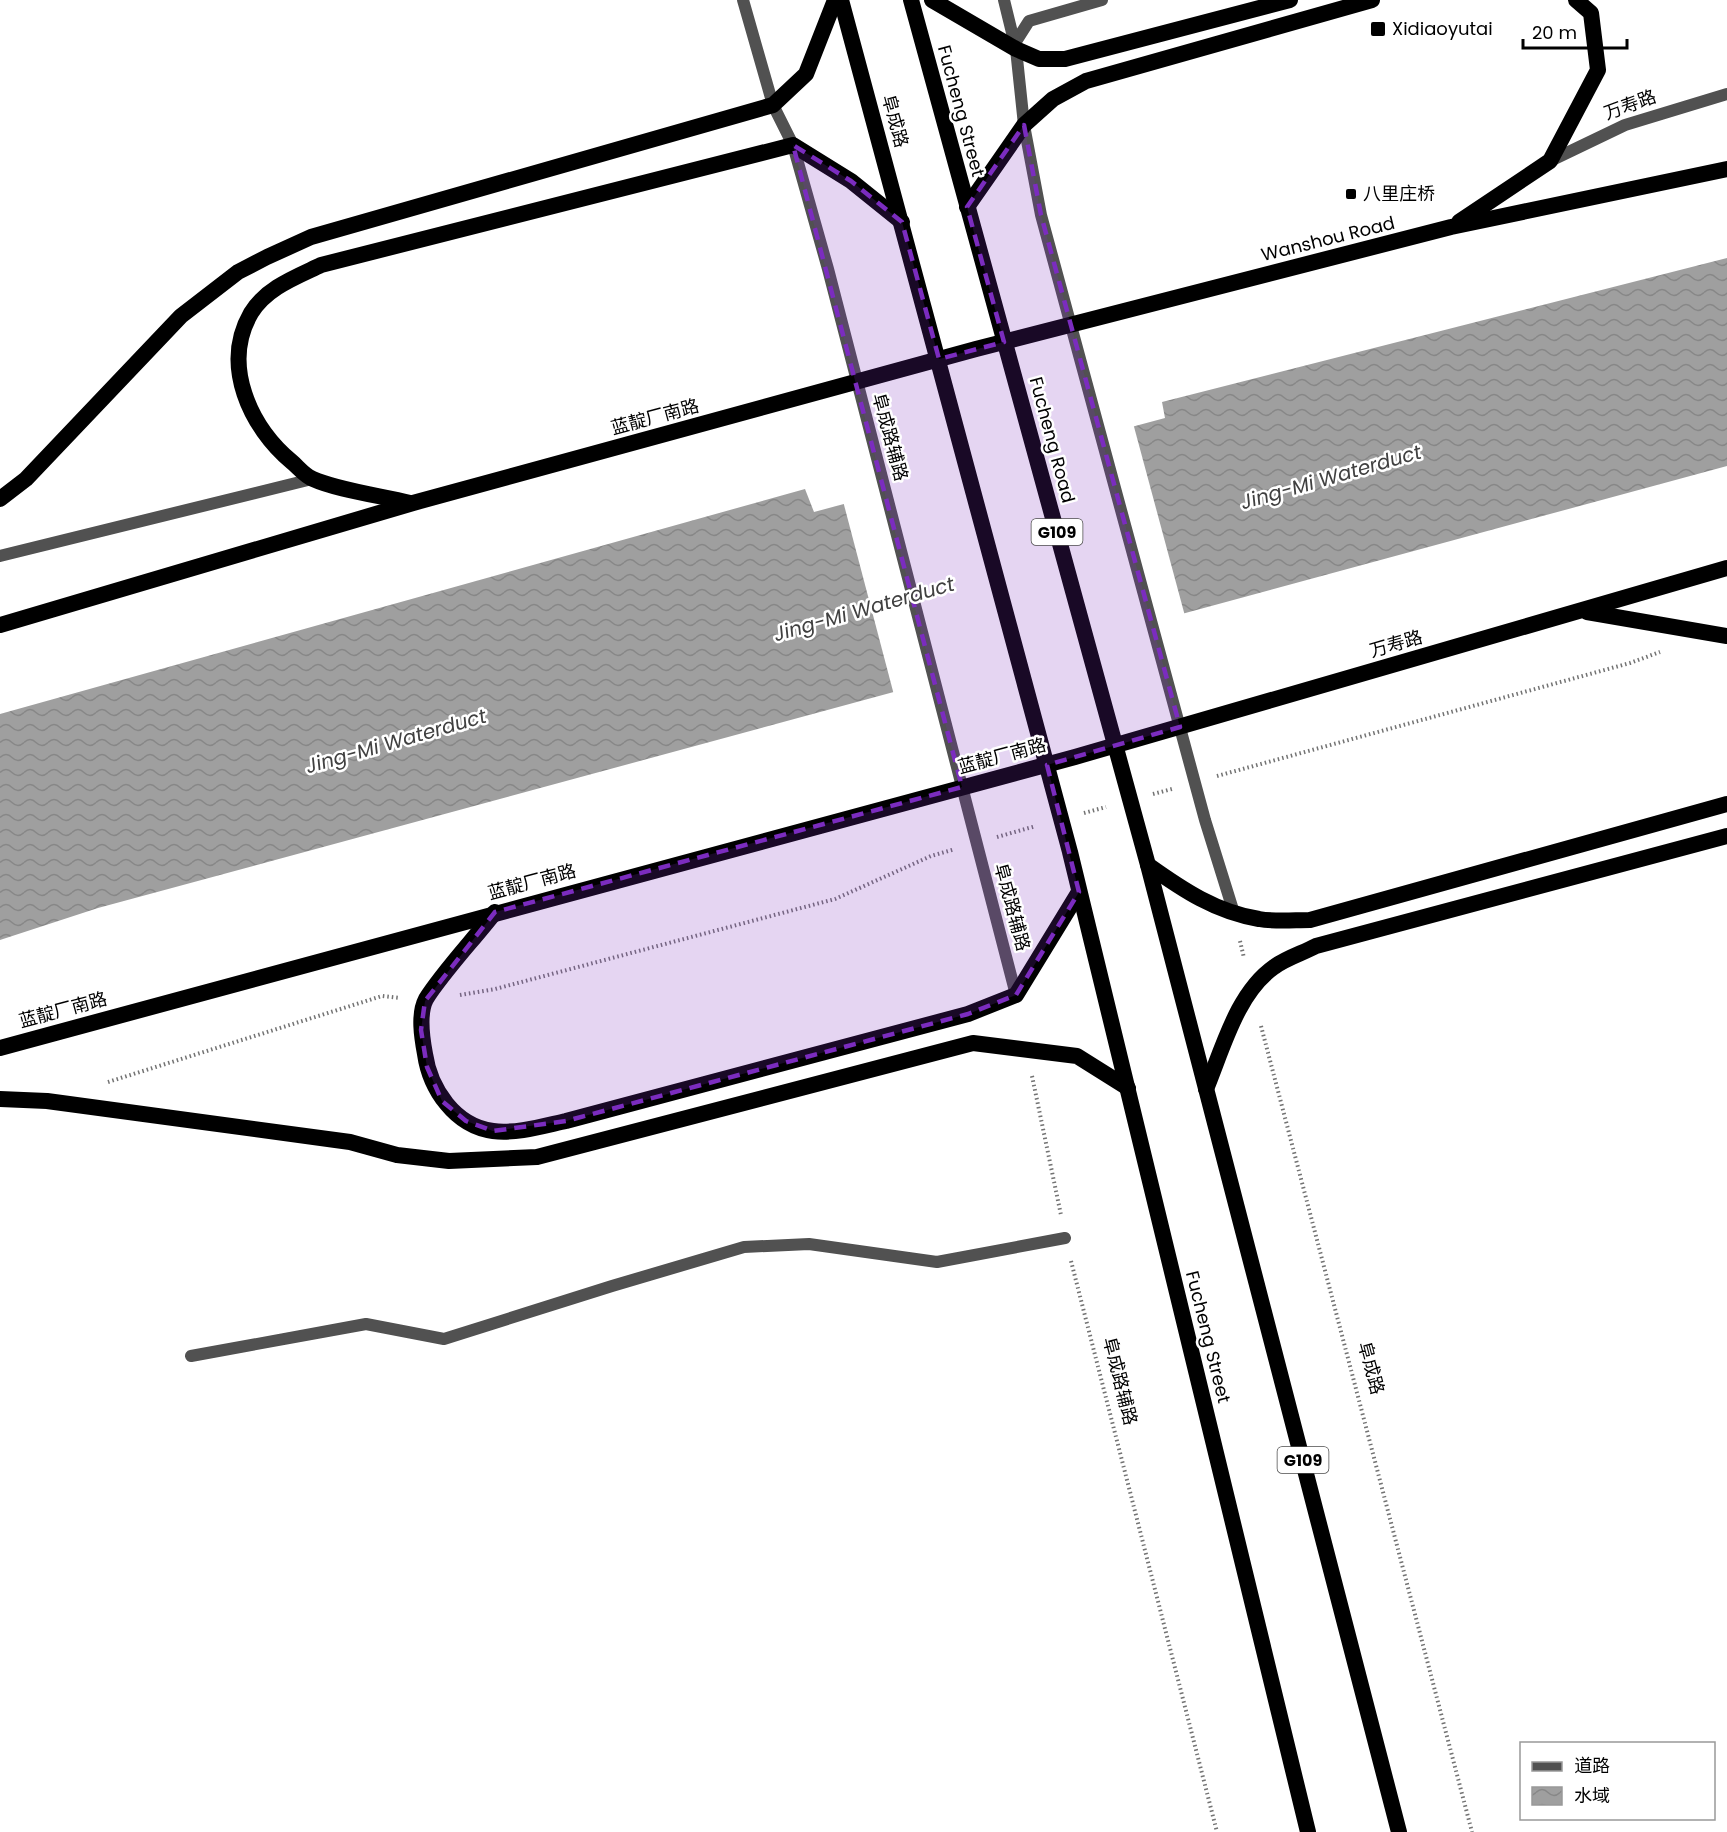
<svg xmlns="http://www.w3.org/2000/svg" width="1727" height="1832" viewBox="0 0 1727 1832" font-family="Poppins,'Noto Sans SC',sans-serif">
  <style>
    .water { fill: url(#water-waves) }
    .pier { fill: #fff }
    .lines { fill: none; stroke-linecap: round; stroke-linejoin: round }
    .path { stroke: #737373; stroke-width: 4; stroke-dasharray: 1.5 3; stroke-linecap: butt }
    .service { stroke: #515151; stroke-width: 12 }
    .tertiary { stroke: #515151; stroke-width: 12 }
    .trunk { stroke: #000; stroke-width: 16 }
    .marked { fill: #7b2cbf; fill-opacity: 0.2; stroke: #7b2cbf; stroke-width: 4.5; stroke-dasharray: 12 8; stroke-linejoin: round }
    .poi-dot { fill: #000; stroke: #fff; stroke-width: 2 }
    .labels { text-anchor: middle; stroke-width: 5; stroke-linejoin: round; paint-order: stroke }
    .shield { fill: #fff; stroke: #4c4c4c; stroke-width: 1.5 }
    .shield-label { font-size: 16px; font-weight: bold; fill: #000 }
    .poi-label { font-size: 18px; fill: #000; stroke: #fff; text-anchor: start }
    .street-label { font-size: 18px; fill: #000; stroke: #fff }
    .water-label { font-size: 20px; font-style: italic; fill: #404040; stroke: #fff }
  </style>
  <defs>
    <pattern id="water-waves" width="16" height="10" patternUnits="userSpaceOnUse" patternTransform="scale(1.5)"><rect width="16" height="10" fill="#9f9f9f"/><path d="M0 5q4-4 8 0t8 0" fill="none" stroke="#878787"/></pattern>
  </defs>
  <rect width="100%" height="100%" fill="#fff"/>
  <polygon class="water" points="1727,258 1727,466 98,908 0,940 0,714 805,489 814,512 1165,418 1162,402"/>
  <polygon class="pier" points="1133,423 1185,616 894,695 843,501"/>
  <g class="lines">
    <g class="path">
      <polyline points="1217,776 1630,663 1660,652"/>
      <polyline points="1153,794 1172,789"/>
      <polyline points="1084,813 1106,807"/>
      <polyline points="997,837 1036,826"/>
      <polyline points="1240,941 1244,958"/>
      <polyline points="460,995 495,989 835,899 931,856 955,849"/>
      <polyline points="1261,1026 1472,1832"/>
      <polyline points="1032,1076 1061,1215"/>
      <polyline points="108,1082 382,996 400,998"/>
      <polyline points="1071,1261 1217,1832"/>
    </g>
    <g class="service">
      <polyline points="1015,43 1029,21 1102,0"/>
      <polyline points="191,1356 366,1324 444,1339 612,1286 744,1247 809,1244 937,1262 1065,1238"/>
    </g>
    <g class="tertiary">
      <polyline points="743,0 773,105 793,145 828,269 1016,995"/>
      <polyline points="1004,0 1016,49 1024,125 1041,215 1205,820 1234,913"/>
      <polyline points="1550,161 1625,125 1727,94"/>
      <polyline points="0,556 312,479"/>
    </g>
    <g class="trunk">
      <polyline points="841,0 1070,852 1308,1832"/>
      <polyline points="911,0 1148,865 1399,1832"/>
      <polyline points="932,0 1016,49 1039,59 1065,59 1290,0"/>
      <polyline points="967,207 1024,125 1053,99 1086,81 1372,0"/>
      <polyline points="1459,222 1550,161 1598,70 1591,13 1576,0"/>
      <polyline points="0,499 26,479 181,316 238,272 267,257 311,237 773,105 806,74 835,0"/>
      <path d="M410,503C383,496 337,490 313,479C305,476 298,467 292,462C250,427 221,365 251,313C266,288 296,277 321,265L793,145L851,181L902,222"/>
      <polyline points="1587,612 1727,636"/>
      <polyline points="0,625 413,503 976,349 1451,227 1727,169"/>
      <path d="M1148,865C1183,890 1216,912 1259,919C1275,922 1294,920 1310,920L1727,804"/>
      <path d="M495,912C475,938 442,973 426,999C418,1014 422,1038 425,1054C430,1089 455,1126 493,1131C516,1134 543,1126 566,1121L968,1014L1016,995L1079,892"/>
      <polyline points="0,1048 1075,757 1727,568"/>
      <path d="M1206,1089C1223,1048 1237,993 1274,967C1286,958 1303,953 1316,946L1727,836"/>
      <polyline points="0,1099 47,1101 350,1142 397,1155 449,1161 537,1157 973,1043 1077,1056 1128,1088"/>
    </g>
  </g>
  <path class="marked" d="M1024,125L1041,215L1180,727L1047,765L1079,892L1016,995L968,1014L566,1121L493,1131L466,1121L442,1101L427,1067L421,1030L425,1001L495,912L962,787L793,145L851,181L902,222L939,359L1004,342L967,207Z"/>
  <g class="poi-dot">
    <rect x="1370" y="21" width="16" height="16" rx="3"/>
    <rect x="1345" y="188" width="12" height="12" rx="3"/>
  </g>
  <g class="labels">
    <g class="shield">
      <rect x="1031.5" y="519" width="51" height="26" rx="4.5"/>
      <rect x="1277.5" y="1447" width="51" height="26" rx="4.5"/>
    </g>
    <g class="shield-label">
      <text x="1057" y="538">G109</text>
      <text x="1303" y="1466">G109</text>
    </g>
    <g class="poi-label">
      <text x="1392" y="35">Xidiaoyutai</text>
      <text x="1363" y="200">八里庄桥</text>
    </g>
    <g class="street-label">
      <text transform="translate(1630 105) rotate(-20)" y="6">万寿路</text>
      <text transform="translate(961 111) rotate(75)" y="6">Fucheng Street</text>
      <text transform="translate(895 121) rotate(75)" y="6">阜成路</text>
      <text transform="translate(1328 239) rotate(-14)" y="6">Wanshou Road</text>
      <text transform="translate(655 417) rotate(-15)" y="6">蓝靛厂南路</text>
      <text transform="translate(890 437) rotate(75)" y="6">阜成路辅路</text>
      <text transform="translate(1052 440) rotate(75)" y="6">Fucheng Road</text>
      <text transform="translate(1396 644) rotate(-16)" y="6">万寿路</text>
      <text transform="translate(1002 756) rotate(-15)" y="6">蓝靛厂南路</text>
      <text transform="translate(532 882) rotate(-15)" y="6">蓝靛厂南路</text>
      <text transform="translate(1012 907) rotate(75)" y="6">阜成路辅路</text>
      <text transform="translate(63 1010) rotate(-15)" y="6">蓝靛厂南路</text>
      <text transform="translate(1208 1337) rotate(76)" y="6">Fucheng Street</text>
      <text transform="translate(1371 1368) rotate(75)" y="6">阜成路</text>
      <text transform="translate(1120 1381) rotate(76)" y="6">阜成路辅路</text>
    </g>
    <g class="water-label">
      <text transform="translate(1331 477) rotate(-16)" y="7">Jing-Mi Waterduct</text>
      <text transform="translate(864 609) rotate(-16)" y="7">Jing-Mi Waterduct</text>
      <text transform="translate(396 741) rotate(-16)" y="7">Jing-Mi Waterduct</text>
    </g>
  </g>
  <rect x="1520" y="1742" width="195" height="78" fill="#ffffff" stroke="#999999" stroke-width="1.5"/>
  <rect x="1532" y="1762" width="30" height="9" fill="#515151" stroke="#999999" stroke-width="1.5"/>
  <text x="1574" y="1772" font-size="18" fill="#000000">道路</text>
  <rect x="1532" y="1787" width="30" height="18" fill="url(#water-waves)" stroke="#999999" stroke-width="1.5"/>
  <text x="1574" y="1802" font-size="18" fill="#000000">水域</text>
  <path d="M1523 39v9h104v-9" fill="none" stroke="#000000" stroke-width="3"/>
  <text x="1532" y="39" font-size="18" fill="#000000" stroke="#ffffff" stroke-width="4.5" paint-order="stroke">20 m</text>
</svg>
